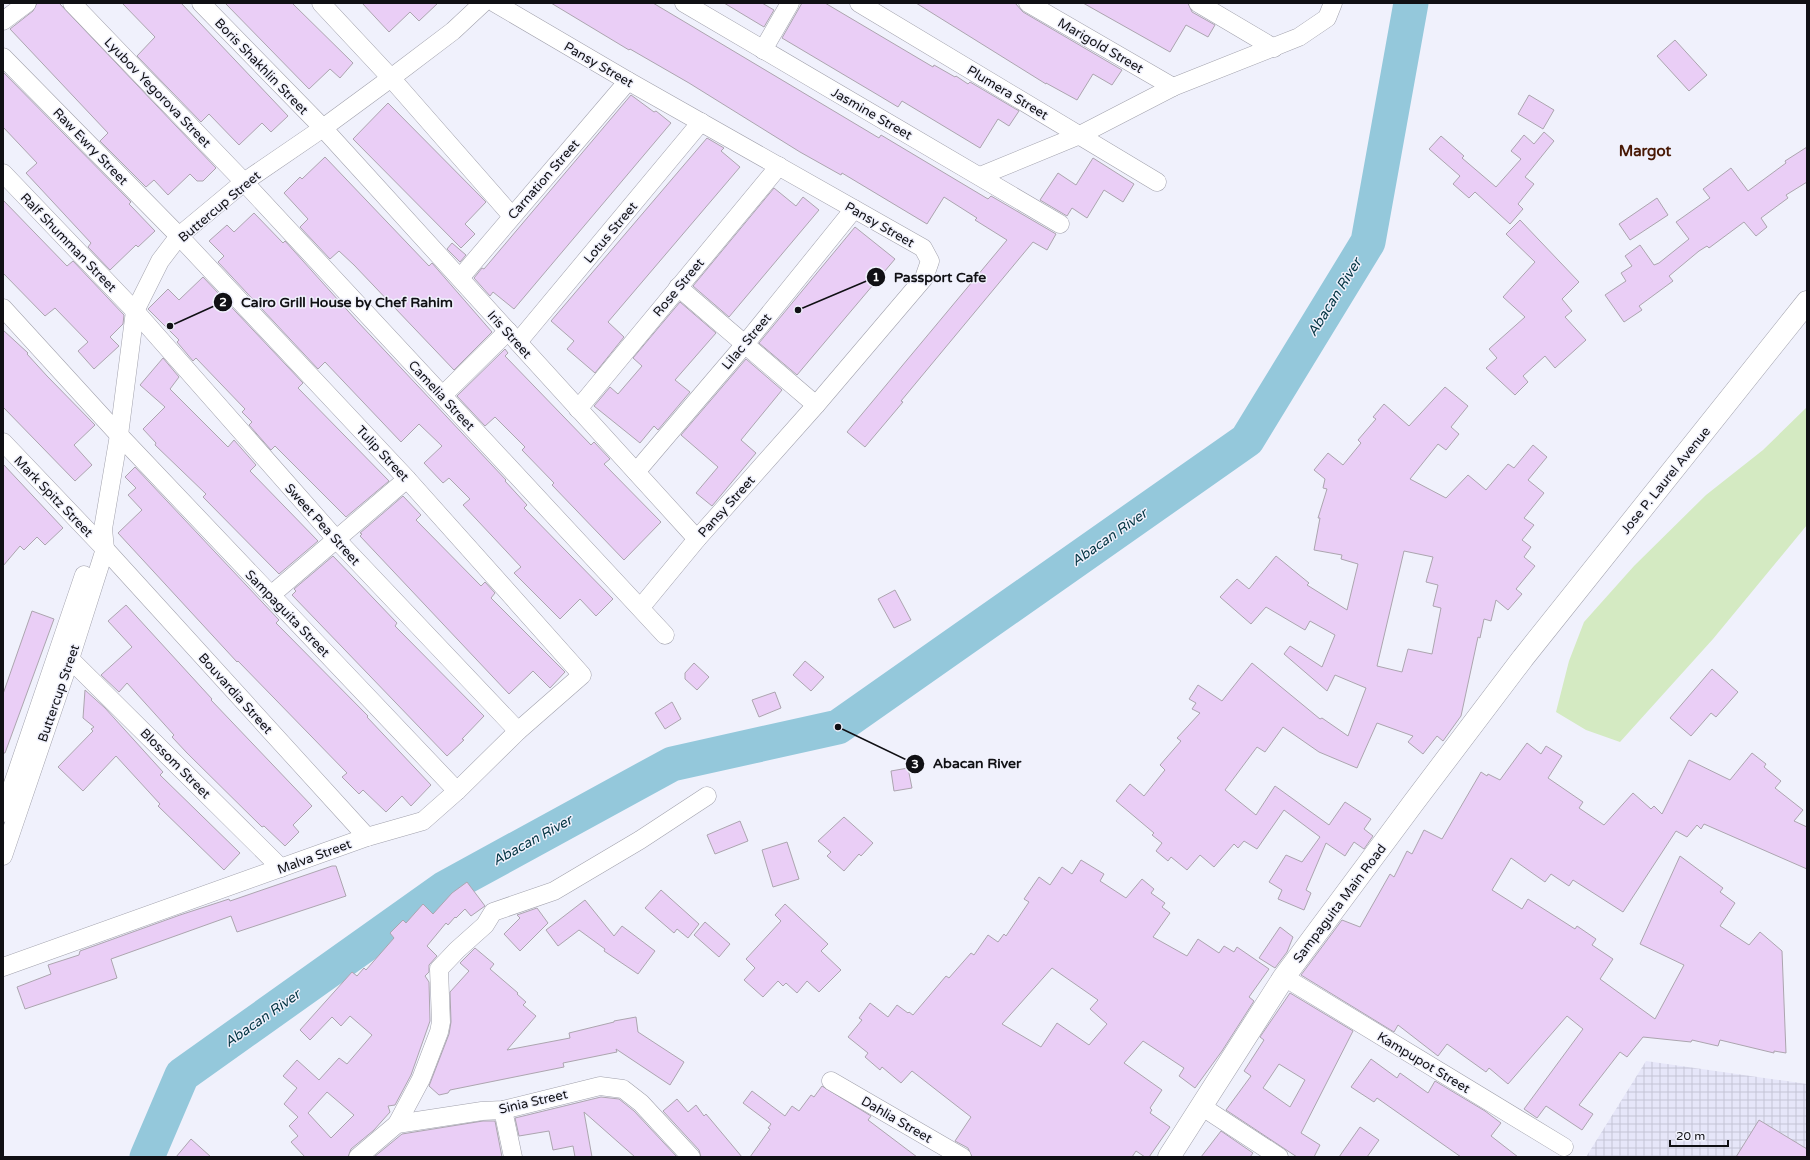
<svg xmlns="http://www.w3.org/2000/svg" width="1810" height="1160" viewBox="0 0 1810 1160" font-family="'Varela Round',sans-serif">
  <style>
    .industrial { fill: url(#industrial-grid) }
    .green { fill: #d4eac2 }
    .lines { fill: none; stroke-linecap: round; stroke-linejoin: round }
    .river { stroke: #94c8db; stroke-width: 35 }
    .building { fill: #eacef6; stroke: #aca5af; fill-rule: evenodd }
    .minor-casing { stroke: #a1a1ac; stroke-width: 19 }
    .tertiary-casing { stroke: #a1a1ac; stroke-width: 23 }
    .minor { stroke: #fff; stroke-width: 18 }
    .tertiary { stroke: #fff; stroke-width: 22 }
    .labels { text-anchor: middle; stroke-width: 3; stroke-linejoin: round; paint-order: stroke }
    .street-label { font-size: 13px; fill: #101014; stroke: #f0f1fc }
    .water-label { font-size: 14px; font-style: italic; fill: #033442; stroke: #f0f1fc }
    .quarter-label { font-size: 15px; font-weight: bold; fill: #481804; stroke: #f0f1fc }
    .leader { fill: none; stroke: #101014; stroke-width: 1.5 }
    .callout-dot { fill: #101014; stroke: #f0f1fc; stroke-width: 1.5 }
    .mark-label { font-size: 12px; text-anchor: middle; font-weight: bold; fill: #fff }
    .callout-label { font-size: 14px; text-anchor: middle; font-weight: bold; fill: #101014; stroke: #f0f1fc; stroke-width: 3; stroke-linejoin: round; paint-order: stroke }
  </style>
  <defs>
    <pattern id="industrial-grid" width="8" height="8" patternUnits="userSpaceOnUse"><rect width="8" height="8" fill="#e6e6f9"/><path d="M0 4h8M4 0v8" fill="none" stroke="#c4c4d5"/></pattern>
  </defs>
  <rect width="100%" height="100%" fill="#f0f1fc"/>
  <polygon class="industrial" points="1646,1061 1807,1084 1807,1157 1586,1157"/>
  <polygon class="green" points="1807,407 1807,525 1713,639 1620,742 1586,730 1556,712 1569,661 1584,622 1634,566 1706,495 1763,450"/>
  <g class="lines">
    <polyline class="river" points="147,1157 182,1075 445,888 672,764 838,727 1247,440 1368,242 1411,3"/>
  </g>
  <g class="building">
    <polygon points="37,3 59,3 216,168 203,181 197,181 190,174 168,195 154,180 146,187 100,141 108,133 10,29 33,11"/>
    <polygon points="122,3 181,3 288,116 271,132 262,123 239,145 209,114 201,122 137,56 155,37"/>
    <polygon points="225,3 292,3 353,63 340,78 330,69 309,89"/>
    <polygon points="362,3 438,3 419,21 410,12 389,32"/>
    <polygon points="551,3 653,3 879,138 881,135 988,199 991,196 1056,234 1047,250 1033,242 901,401 903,402 865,447 847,432 1007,240 975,220 977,218 944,197 927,224 842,173 841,175 800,152 689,83 630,49 629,50"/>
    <polygon points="724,3 762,3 774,10 764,27"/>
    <polygon points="802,3 825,3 933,67 934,65 955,77 956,76 968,84 970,82 1019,111 1009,126 998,119 980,148 902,101 898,107 878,95 782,38"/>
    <polygon points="916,3 1015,3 1023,12 1122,70 1112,85 1093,74 1077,100 1046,83 1046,84"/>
    <polygon points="1083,3 1188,3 1192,12 1215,25 1208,37 1186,25 1170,52"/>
    <polygon points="1675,40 1707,75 1689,91 1657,56"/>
    <polygon points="3,72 131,202 129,204 131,206 155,231 138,247 136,245 110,270 88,247 91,243 26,173 37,163 3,127"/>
    <polygon points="631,95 654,112 656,111 671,123 514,309 493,292 490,296 474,278 482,268 484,269"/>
    <polygon points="1529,95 1554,110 1543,129 1518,114"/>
    <polygon points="388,103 486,202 465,224 475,234 461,248 353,139"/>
    <polygon points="1544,132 1554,141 1525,177 1534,184 1518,204 1523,209 1510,224 1475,192 1469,198 1453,184 1460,176 1429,149 1441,136 1464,156 1462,158 1496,187 1521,159 1511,151 1524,135 1534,144"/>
    <polygon points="707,138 724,148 721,151 740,167 608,322 624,337 595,373 567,349 574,341 551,321"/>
    <polygon points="1807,147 1807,182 1786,195 1788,198 1761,218 1767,227 1756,236 1744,222 1709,248 1707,246 1699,251 1669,276 1673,281 1639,306 1642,310 1624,322 1605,295 1626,281 1621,273 1632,266 1625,256 1640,245 1654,265 1659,263 1689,239 1676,222 1710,198 1703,189 1731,168 1748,191 1786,163 1785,161"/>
    <polygon points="325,157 429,266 432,263 492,332 454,370 354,265 339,251 330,259 300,227 308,219 284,193 300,177 302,179"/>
    <polygon points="1093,158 1134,184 1123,202 1104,190 1087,218 1072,208 1067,216 1040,200 1058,173 1076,185"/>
    <polygon points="774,188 796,206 803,197 819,210 729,317 693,286"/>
    <polygon points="1657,198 1668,215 1630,240 1619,224"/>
    <polygon points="3,200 67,266 73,261 124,315 123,324 110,337 119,346 94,369 78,351 88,342 55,308 45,316 3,273"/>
    <polygon points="254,213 283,243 285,241 357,321 506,480 505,481 527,505 524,508 613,599 596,616 580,599 560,619 514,573 521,567 463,505 470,499 449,478 443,483 424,463 442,446 419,424 401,442 325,362 318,369 218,262 224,256 209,241 227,225 234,232"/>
    <polygon points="1520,220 1579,282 1562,299 1572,311 1565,317 1586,340 1555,368 1545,356 1523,376 1528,382 1515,395 1486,368 1497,358 1489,349 1525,317 1503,297 1535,262 1506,234"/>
    <polygon points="855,227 895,259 797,375 759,343"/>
    <polygon points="452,243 466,255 460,262 447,249"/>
    <polygon points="203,277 303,383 298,388 389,481 346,517 275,446 271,450 249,425 252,422 242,412 245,409 196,358 193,361 177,342 179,340 148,309 168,289 179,300"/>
    <polygon points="680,302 716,333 675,380 690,392 658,430 654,426 640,443 594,406 610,387 618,394 642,366 633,358"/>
    <polygon points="3,330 28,353 27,354 47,376 95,425 74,445 92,465 75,481 3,407"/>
    <polygon points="505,349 508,353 505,356 591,445 594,442 610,459 604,464 661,522 624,560 552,485 554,483 522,450 525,447 495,417 485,426 457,396"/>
    <polygon points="163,358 179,377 170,389 228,447 234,440 256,465 250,471 318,541 279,574 203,497 206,494 155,445 156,443 143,429 165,407 140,385"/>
    <polygon points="746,359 782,390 741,440 756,453 712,506 696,493 718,467 681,435"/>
    <path d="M1445,387L1468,406L1451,427L1459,434L1446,450L1438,444L1410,479L1446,498L1468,475L1486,490L1508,464L1514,468L1533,445L1547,457L1528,480L1544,493L1524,518L1534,525L1522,540L1531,547L1524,557L1535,566L1516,589L1522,594L1508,610L1496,600L1491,621L1484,619L1480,638L1478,637L1461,716L1443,741L1437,736L1423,754L1408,742L1413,736L1377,723L1357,768L1319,752L1283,727L1265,752L1257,747L1225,790L1256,815L1275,786L1329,825L1345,802L1371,819L1364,829L1373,836L1364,849L1354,842L1345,856L1326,843L1306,890L1311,893L1304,910L1278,899L1282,890L1269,882L1286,855L1302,862L1320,837L1284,810L1257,849L1244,841L1238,848L1234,844L1214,867L1200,855L1187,870L1171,857L1168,861L1156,851L1162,843L1152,835L1154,833L1116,801L1130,784L1144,796L1165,770L1160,765L1181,741L1177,738L1200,713L1192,709L1196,703L1189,699L1198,685L1222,701L1252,663L1320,719L1322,718L1348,736L1366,688L1335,675L1327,691L1284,654L1290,646L1322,667L1335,635L1310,621L1305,630L1266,607L1251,624L1220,597L1237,579L1249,589L1276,556L1309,583L1307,585L1347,610L1358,564L1341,559L1342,555L1314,550L1320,518H1318L1327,489L1323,488L1325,479L1314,470L1328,453L1343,465L1361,443L1358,440L1376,419L1373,417L1384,404L1409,426ZM1404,551L1433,557L1426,582L1438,585L1433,606L1441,608L1432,654L1408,649L1402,672L1377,666Z"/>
    <polygon points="3,464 63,528 45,545 37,537 24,550 20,546 3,566"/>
    <polygon points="135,467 279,620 276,623 368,716 367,717 431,785 411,806 402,796 386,812 363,790 359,794 342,777 347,773 238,661 237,662 118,533 142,510 128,495 136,488 125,477"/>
    <polygon points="403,496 421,515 416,520 481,586 485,582 495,593 491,598 565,672 550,688 533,671 509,694 360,536 362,534 360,533"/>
    <polygon points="333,556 397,623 395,626 484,716 462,739 464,740 447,756 292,595 296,591 294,589"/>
    <polygon points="895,590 911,620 894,628 878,599"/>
    <polygon points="126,605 212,699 211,700 312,806 293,825 299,832 285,846 264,826 262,827 187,753 172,737 174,735 127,683 119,692 101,675 132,647 108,621"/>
    <polygon points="32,611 54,619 5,753 3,753 3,694"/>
    <polygon points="805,661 824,677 811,691 793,675"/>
    <polygon points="694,663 709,677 697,690 685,679 685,673"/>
    <polygon points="1712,669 1738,692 1716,717 1711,713 1691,736 1670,718"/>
    <polygon points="85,690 105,708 163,772 160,775 240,853 224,870 158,806 160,804 116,756 83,791 58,767 93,731 91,729 94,727 83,718"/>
    <polygon points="775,692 781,708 759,717 752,700"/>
    <polygon points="672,702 681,719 665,729 655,713"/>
    <polygon points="1527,743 1541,754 1546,746 1562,756 1548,778 1583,802 1579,808 1604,825 1633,793 1651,809 1654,806 1662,814 1689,760 1730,780 1752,753 1766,764 1764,767 1781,781 1775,788 1803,810 1794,821 1807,827 1807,869 1704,824 1701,829 1697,825 1687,837 1676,831 1623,912 1573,880 1569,886 1551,874 1545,882 1511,858 1492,890 1522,909 1528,899 1575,929 1577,926 1596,939 1592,945 1613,959 1600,979 1655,1019 1684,965 1640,944 1680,856 1723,888 1720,892 1735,903 1720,926 1749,945 1760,932 1782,951 1786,1053 1774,1051 1774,1053 1720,1040 1718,1046 1692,1040 1691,1042 1643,1037 1627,1057 1620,1052 1579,1105 1593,1114 1582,1130 1546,1106 1537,1118 1524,1109 1583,1029 1567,1016 1508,1084 1489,1068 1486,1072 1447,1044 1438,1056 1398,1025 1394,1032 1301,975 1342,920 1360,927 1390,874 1394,877 1407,851 1412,854 1424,830 1442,839 1481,772 1487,776 1488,774 1500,780"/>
    <polygon points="908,768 912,788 894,791 891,771"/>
    <polygon points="844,817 873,843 861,856 859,854 844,871 827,856 831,852 818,841"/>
    <polygon points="740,821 748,841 715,854 707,835"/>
    <polygon points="787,842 799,879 773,887 762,850"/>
    <path d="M1081,860L1104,874L1100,881L1126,898L1142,879L1154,889L1151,893L1165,903L1162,907L1170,913L1153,937L1187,956L1198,939L1219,953L1224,946L1234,952L1237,947L1269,969L1249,997L1254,1001L1222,1051L1195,1088L1179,1076L1184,1068L1143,1041L1124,1063L1162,1090L1150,1108L1152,1110L1150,1113L1170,1127L1149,1157H1145L1136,1151L1132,1157H972L968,1148L955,1141L971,1117L912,1071L901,1083L882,1067L880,1070L865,1057L868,1053L848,1037L862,1020L859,1018L870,1003L888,1017L897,1005L908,1013L909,1012L913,1015L946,976L949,978L971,953L974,955L988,935L998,942L1004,934L1006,936L1029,902L1024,899L1039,877L1050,885L1062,867L1072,874ZM1052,968L1098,1000L1090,1009L1107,1024L1089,1045L1057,1023L1041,1047L1002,1024Z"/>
    <polygon points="332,866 336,866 346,896 237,932 231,916 111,959 117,978 25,1009 17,987 51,974 48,965 79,955 80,951 180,915 229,899 230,901"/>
    <path d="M467,882L485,906L471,916L465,909L456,918L455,917L448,925L446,923L427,946L437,956L429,965V972L425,976L429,982L430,1021L411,1075L395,1105L388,1106L390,1112L374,1130L351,1149L348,1157H305L291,1142L298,1136L289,1126L298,1117L284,1104L297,1088L283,1076L297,1060L319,1080L339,1058L347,1064L372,1035L350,1016L341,1026L332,1017L310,1040L300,1030L352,972L357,976L364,968L366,970L394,938L390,933L403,920L406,923L423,904L433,914L452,893ZM327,1092L354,1115L331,1138L308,1113Z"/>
    <polygon points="661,890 699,924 688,938 677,929 674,933 645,908"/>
    <polygon points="585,900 614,936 622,926 655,951 638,974 604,951 605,949 579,930 558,946 546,930"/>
    <polygon points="785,904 828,944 821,951 841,970 819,992 807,981 797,993 786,983 783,986 778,981 763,997 744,980 755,968 746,959 781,921 775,915"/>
    <polygon points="537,908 548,923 520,951 504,934 520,918 517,915"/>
    <polygon points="705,922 730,944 719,957 694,935"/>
    <polygon points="1280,927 1293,937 1287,952 1275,968 1259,958"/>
    <polygon points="475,948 494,964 490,969 518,993 517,994 526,1002 523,1005 536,1016 507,1050 570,1038 569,1033 614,1022 614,1021 636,1017 638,1032 684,1062 670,1085 616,1049 617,1052 563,1063 564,1067 450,1090 448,1093 439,1095 429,1086 449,1034 451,1022 450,992 469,971 460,963"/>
    <path d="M1290,993L1353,1031L1301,1133L1320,1145L1314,1157H1297L1226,1110L1251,1076L1244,1071L1264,1040L1260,1037ZM1279,1064L1305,1080L1290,1107L1263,1088Z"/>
    <polygon points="1371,1059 1397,1078 1400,1073 1428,1093 1435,1081 1485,1111 1501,1123 1491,1136 1518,1157 1461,1157 1377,1098 1374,1102 1351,1087"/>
    <polygon points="822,1086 871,1116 868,1120 917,1157 750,1157 770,1129 768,1128 771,1124 743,1103 752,1091 785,1116 792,1106 799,1111 811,1095 814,1097"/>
    <polygon points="601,1097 619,1099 634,1111 677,1157 635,1157 584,1112 592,1157 575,1157 573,1146 553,1150 549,1131 519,1136 515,1118"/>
    <polygon points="677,1099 688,1112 696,1105 704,1116 706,1114 742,1157 701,1157 699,1150 663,1111"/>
    <polygon points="1759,1120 1807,1149 1807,1157 1736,1157"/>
    <polygon points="483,1121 495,1121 502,1157 374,1157 402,1134"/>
    <polygon points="1360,1127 1379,1140 1367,1157 1339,1157"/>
    <polygon points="1221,1131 1253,1153 1250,1157 1201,1157"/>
    <polygon points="191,1139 211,1157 176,1157"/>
  </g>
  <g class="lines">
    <g class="minor-casing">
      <g id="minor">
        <polyline points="72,3 244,182 665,635"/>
        <polyline points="201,3 323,128 697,539"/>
        <polyline points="321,3 391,78 512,216"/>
        <polyline points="495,3 628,81 923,248 930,261 924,278 816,405 697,539 641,607"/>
        <polyline points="684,3 1060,224"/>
        <polyline points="859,3 1157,182"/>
        <polyline points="1028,3 1173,87"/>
        <polyline points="1198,3 1274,48"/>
        <polyline points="3,21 27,3"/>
        <polyline points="763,50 790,3"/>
        <polyline points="3,57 179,236 407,479 582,675 518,731 457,791 423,821 367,837 3,967"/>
        <polyline points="3,173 135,311 336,539 518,731"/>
        <polyline points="980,176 1080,135 1173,87 1299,37 1327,18 1333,3"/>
        <polyline points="460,278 628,81"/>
        <polyline points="678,287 816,405"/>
        <polyline points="3,308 119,435 457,791"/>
        <polyline points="518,342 701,122"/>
        <polyline points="443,395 508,331"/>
        <polyline points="578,409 779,166"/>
        <polyline points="3,442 105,549 367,837"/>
        <polyline points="636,472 745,344 854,209"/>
        <polyline points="271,595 407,479"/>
        <polyline points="70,659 281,868"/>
        <polyline points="3,813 84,575"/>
        <polyline points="3,856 70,659 105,549 103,529 119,435 135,311 160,261 179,236 244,182 323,128 391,78 453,31 483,3"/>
        <polyline points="1284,977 1564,1147"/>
        <polyline points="831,1081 962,1157"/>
        <polyline points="1201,1106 1279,1157"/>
        <polyline points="503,1110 513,1157"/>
        <polyline points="397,1124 421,1079 439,1032 441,1022 439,969 457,950 485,925 493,912 554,891 640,840 707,796"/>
        <polyline points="358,1157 397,1124 482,1111 503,1110 600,1086 623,1089 641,1103 691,1157"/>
      </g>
    </g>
    <g class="tertiary-casing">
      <polyline id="tertiary" points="1169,1157 1284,977 1414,802 1523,658 1807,302"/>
    </g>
    <use href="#minor" class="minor"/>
    <use href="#tertiary" class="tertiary"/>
  </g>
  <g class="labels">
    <g class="street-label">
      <text transform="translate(1101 45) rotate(30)" y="5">Marigold Street</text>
      <text transform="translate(599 64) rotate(30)" y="5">Pansy Street</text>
      <text transform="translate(262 66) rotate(46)" y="5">Boris Shakhlin Street</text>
      <text transform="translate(158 92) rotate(46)" y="5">Lyubov Yegorova Street</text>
      <text transform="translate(1008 92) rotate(31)" y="5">Plumera Street</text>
      <text transform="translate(872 113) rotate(30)" y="5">Jasmine Street</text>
      <text transform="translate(91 146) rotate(46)" y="5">Raw Ewry Street</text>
      <text transform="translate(543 179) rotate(-49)" y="5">Carnation Street</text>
      <text transform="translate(219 206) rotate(-40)" y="5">Buttercup Street</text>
      <text transform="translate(880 224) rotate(30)" y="5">Pansy Street</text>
      <text transform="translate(610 232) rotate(-50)" y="5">Lotus Street</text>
      <text transform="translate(69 242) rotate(46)" y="5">Ralf Shumman Street</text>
      <text transform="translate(678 287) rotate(-50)" y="5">Rose Street</text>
      <text transform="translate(510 334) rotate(48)" y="5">Iris Street</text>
      <text transform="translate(746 341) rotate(-50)" y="5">Lilac Street</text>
      <text transform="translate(442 395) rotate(47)" y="5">Camelia Street</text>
      <text transform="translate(383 453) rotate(47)" y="5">Tulip Street</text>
      <text transform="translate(1665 480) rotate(-51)" y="5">Jose P. Laurel Avenue</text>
      <text transform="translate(54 496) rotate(46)" y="5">Mark Spitz Street</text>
      <text transform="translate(726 506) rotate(-48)" y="5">Pansy Street</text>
      <text transform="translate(323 524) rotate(48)" y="5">Sweet Pea Street</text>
      <text transform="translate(288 613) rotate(46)" y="5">Sampaguita Street</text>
      <text transform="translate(58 693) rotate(-71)" y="5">Buttercup Street</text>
      <text transform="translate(236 693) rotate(48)" y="5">Bouvardia Street</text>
      <text transform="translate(176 763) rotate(45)" y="5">Blossom Street</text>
      <text transform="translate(314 856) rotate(-20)" y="5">Malva Street</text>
      <text transform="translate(1339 903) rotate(-53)" y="5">Sampaguita Main Road</text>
      <text transform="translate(1424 1062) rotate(31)" y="5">Kampupot Street</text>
      <text transform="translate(533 1101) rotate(-13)" y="5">Sinia Street</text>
      <text transform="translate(897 1119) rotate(30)" y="5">Dahlia Street</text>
    </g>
    <g class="water-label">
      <text transform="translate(1334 297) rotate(-58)" y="5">Abacan River</text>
      <text transform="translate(1109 537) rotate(-35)" y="5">Abacan River</text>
      <text transform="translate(532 840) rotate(-29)" y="5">Abacan River</text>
      <text transform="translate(262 1018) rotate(-35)" y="5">Abacan River</text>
    </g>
    <g class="quarter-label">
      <text x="1645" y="156">Margot</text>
    </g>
  </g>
  <path class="leader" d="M798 310L876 277M170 326L223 302M838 727L915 764"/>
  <g class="callout-dot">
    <circle cx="798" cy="310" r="4"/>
    <circle cx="170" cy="326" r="4"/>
    <circle cx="838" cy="727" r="4"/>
    <circle cx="876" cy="277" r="10"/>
    <circle cx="223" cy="302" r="10"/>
    <circle cx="915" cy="764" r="10"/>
  </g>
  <g class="mark-label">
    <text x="876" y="281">1</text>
    <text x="223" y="306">2</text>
    <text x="915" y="768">3</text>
  </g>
  <g class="callout-label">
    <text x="940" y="282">Passport Cafe</text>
    <text x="347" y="307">Cairo Grill House by Chef Rahim</text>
    <text x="977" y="768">Abacan River</text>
  </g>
  <rect width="1810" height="1160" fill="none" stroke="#101014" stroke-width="8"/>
  <path d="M1670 1140v6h58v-6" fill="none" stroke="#101014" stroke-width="2"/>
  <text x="1676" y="1140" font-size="12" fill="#101014" stroke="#f0f1fc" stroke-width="3" paint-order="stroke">20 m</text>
</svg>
